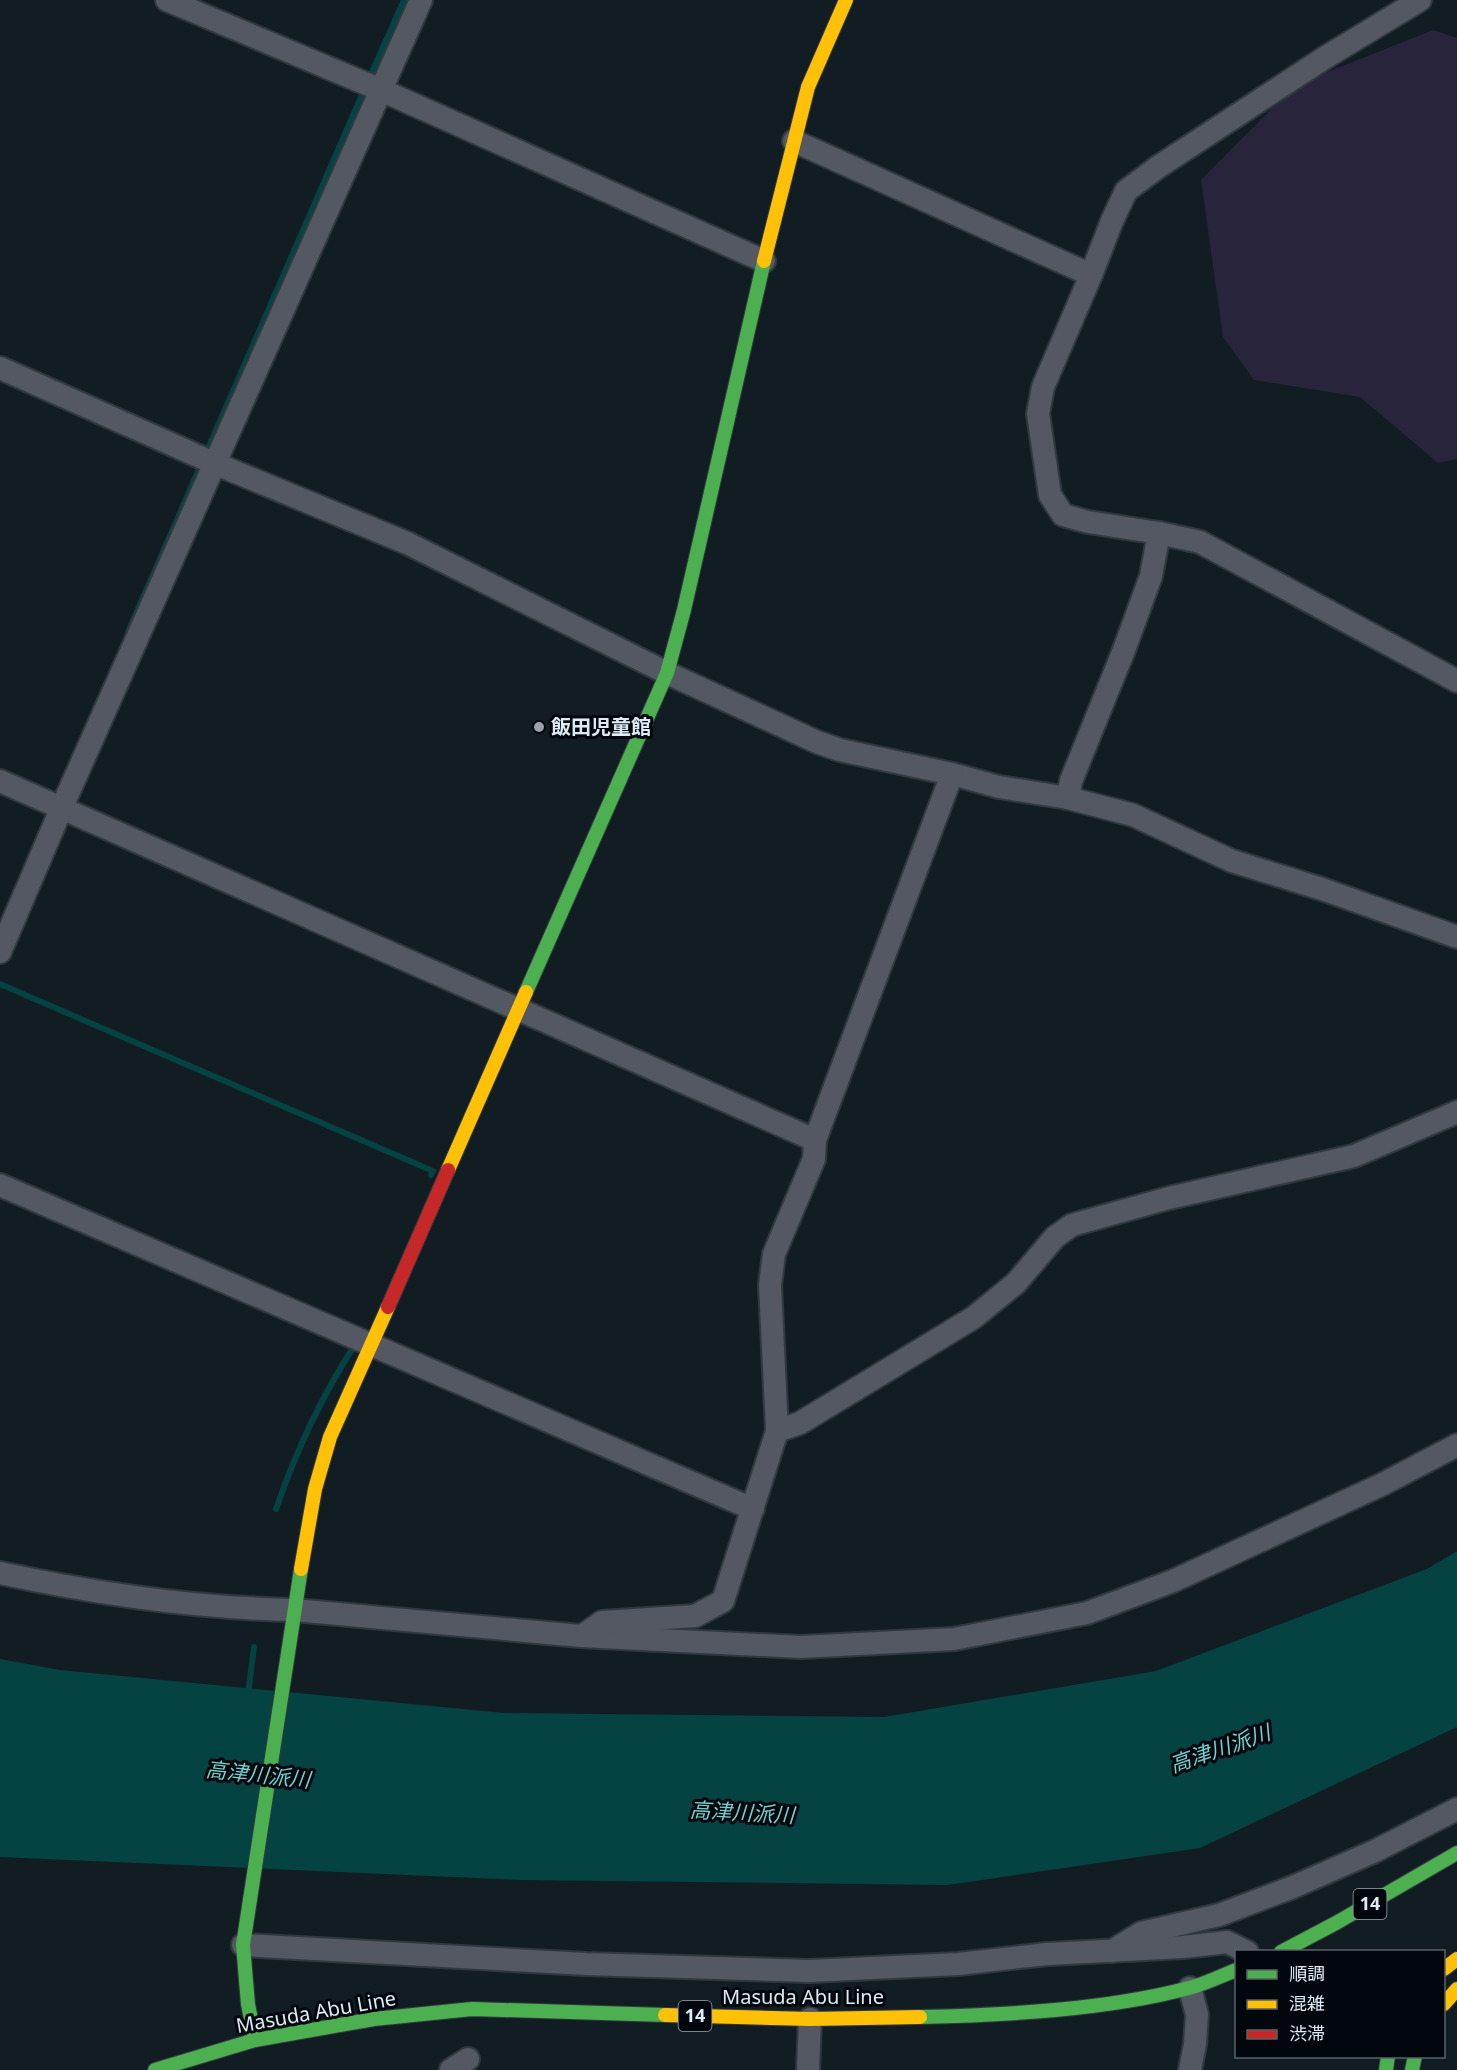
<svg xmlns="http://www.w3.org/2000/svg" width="1457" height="2070" viewBox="0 0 1457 2070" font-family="'Noto Sans','Noto Sans JP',sans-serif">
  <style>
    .green { fill: #27243c }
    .water { fill: #054242 }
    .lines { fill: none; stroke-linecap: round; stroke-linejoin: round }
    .stream { stroke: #054242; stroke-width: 6 }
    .street-casing { stroke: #30393f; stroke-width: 26 }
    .fast-casing { stroke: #30393f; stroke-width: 16 }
    .slow-casing { stroke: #30393f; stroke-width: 16 }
    .jam-casing { stroke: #30393f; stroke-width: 16 }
    .street { stroke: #535862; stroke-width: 22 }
    .fast { stroke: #4caf50; stroke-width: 14 }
    .slow { stroke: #ffc107; stroke-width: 14 }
    .jam { stroke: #c62828; stroke-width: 14 }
    .poi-dot { fill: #97a2ab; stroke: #02070d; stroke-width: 2 }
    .labels { text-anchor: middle; stroke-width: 6; stroke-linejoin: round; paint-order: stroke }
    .shield { fill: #02070d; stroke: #9ca6af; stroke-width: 1.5 }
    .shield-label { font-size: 18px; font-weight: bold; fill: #deeaf4 }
    .poi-label { font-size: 20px; font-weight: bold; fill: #deeaf4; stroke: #02070d; text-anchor: start }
    .street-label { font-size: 20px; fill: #deeaf4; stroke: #02070d }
    .water-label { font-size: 21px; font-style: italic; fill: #73d1ce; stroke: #02070d }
  </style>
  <rect width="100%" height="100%" fill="#121d23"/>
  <polygon class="green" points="1433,30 1457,38 1457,459 1438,463 1360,397 1254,380 1223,337 1201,180 1295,85"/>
  <polygon class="water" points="1457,1551 1457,1727 1200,1848 948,1885 521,1880 0,1857 0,1659 60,1670 504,1713 884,1717 1156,1671 1427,1569"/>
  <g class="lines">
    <g class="stream">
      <polyline points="369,79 404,0"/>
      <polyline points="128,632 365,88"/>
      <polyline points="0,984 433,1171 431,1175"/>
      <path d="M276,1509C296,1451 323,1394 356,1343"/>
      <polyline points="248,1694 254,1647"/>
    </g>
    <g class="street-casing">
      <g id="street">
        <polyline points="167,0 381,90 764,261"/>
        <polyline points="1420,0 1326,57 1158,167 1126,191 1112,221 1091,275 1043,387 1038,414 1050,495 1063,515 1088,522 1159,533 1200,542 1457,681"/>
        <polyline points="794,141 1091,275"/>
        <polyline points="0,368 216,464 407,543 667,673 817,742 840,750 952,774 999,787 1068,798 1133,815 1232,861 1322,889 1457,937"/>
        <polyline points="0,781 815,1140"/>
        <polyline points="1068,798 1071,781 1124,650 1151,576 1159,533"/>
        <polyline points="0,952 62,807 421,0"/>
        <polyline points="0,1185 753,1509"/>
        <polyline points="777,1431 800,1423 973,1318 1016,1283 1055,1237 1072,1225 1169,1198 1354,1156 1457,1112"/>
        <path d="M0,1573C97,1594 195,1608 294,1610L581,1636L801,1647L954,1639L1087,1613L1173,1581L1383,1484L1457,1445"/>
        <polyline points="585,1634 602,1622 695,1616 723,1601 777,1431 770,1285 774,1254 814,1159 815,1140 952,774"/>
        <polyline points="243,1945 586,1964 809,1971 958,1964 1047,1954 1183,1947 1227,1942 1247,1952"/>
        <polyline points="1112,1951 1141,1933 1219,1915 1293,1887 1375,1851 1457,1809"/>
        <polyline points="451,2070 468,2059"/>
        <polyline points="808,2070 810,2019"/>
        <polyline points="1190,2070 1195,2044 1197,2015 1190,1988"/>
      </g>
    </g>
    <g class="fast-casing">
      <g id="fast">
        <polyline points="526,992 667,673 684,610 764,261"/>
        <polyline points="1281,1952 1336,1923 1457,1853"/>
        <path d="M920,2017C1005,2015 1106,2010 1189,1988C1205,1984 1221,1976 1236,1970"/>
        <polyline points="255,2040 248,2004 243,1945 301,1569"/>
        <polyline points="155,2070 255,2040 374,2019 472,2009 665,2015"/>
        <polyline points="1386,2070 1388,2056"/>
        <polyline points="1412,2070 1415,2056"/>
      </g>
    </g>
    <g class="slow-casing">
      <g id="slow">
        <polyline points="764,261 808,87 846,0"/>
        <polyline points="448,1170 526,992"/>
        <polyline points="301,1569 315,1489 330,1437 388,1307"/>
        <polyline points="1444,1969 1457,1959"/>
        <polyline points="1444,2004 1457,1989"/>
        <polyline points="665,2015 810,2019 920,2017"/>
      </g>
    </g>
    <g class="jam-casing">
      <polyline id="jam" points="388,1307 448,1170"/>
    </g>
    <use href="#street" class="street"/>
    <use href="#fast" class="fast"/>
    <use href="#slow" class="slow"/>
    <use href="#jam" class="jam"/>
  </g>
  <circle class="poi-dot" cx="539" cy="727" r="6"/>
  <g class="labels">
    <g class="shield">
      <rect x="1353.5" y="1889" width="33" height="30" rx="4.5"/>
      <rect x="678.5" y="2001" width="33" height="30" rx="4.5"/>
    </g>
    <g class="shield-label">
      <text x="1370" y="1910">14</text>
      <text x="695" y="2022">14</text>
    </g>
    <g class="poi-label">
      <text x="551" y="734">飯田児童館</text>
    </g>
    <g class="street-label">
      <text x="803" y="2004">Masuda Abu Line</text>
      <text transform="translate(316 2012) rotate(-10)" y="7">Masuda Abu Line</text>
    </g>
    <g class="water-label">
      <text transform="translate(1220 1749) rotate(-19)" y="7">高津川派川</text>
      <text transform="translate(258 1775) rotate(6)" y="7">高津川派川</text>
      <text transform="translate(742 1813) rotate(3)" y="7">高津川派川</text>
    </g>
  </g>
  <rect x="1235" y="1950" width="210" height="108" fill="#02070d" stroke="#5a6269" stroke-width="1.5"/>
  <rect x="1247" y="1970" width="30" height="9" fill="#4caf50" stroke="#5a6269" stroke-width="1.5"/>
  <text x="1289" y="1980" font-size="18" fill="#deeaf4">順調</text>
  <rect x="1247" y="2000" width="30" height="9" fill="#ffc107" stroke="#5a6269" stroke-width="1.5"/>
  <text x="1289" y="2010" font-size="18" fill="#deeaf4">混雑</text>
  <rect x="1247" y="2030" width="30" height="9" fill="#c62828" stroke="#5a6269" stroke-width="1.5"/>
  <text x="1289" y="2040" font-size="18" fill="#deeaf4">渋滞</text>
</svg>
